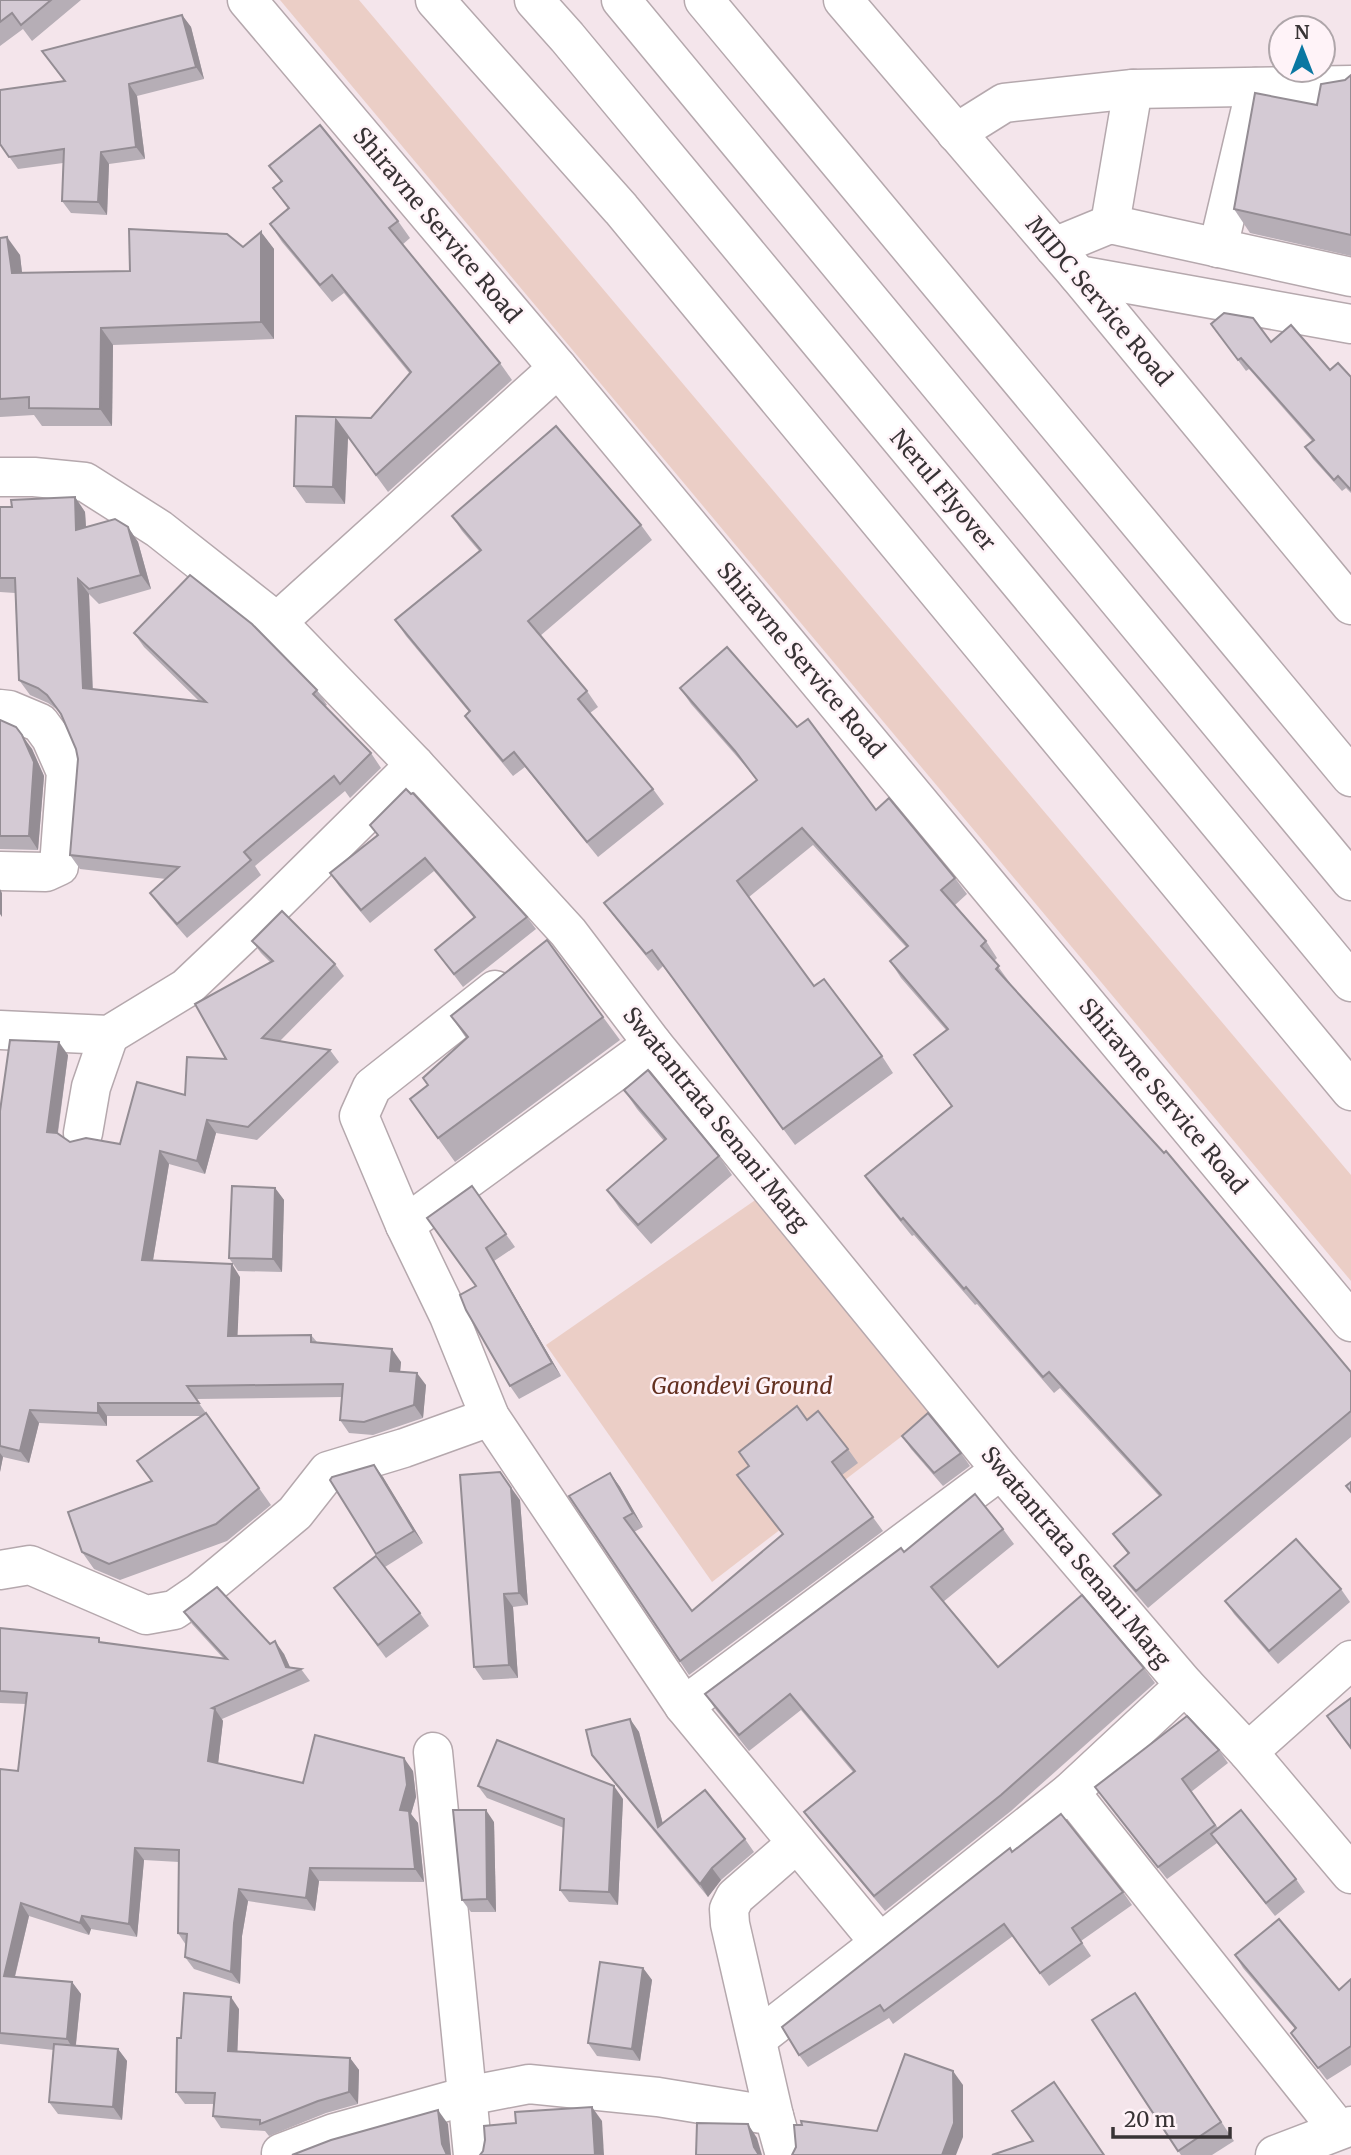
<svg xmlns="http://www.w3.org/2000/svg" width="1351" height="2155" viewBox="0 0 1351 2155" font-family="Merriweather,serif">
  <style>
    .green { fill: #ebcec6 }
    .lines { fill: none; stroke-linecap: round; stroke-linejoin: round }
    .minor-casing { stroke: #b5a8ad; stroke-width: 41 }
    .highway-casing { stroke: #b5a8ad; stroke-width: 41 }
    .minor { stroke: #fff; stroke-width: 38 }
    .highway { stroke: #fff; stroke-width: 38 }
    .wall { fill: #b6aeb6 }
    .shaded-wall { fill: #948d94 }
    .building { fill: #d4cad4; stroke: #948d94; stroke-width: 2 }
    .labels { text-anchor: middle; stroke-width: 5; stroke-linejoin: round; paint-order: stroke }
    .street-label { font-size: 23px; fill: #383335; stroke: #fff3f8 }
    .park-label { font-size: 23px; font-style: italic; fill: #643121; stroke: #fff3f8 }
  </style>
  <rect width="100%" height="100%" fill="#f4e5eb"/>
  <g class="green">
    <polygon points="280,0 359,0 1351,1175 1351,1281"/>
    <polygon points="764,1194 936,1410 712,1582 546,1345"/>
  </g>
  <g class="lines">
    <g class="minor-casing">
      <g id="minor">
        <polyline points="247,0 558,368 1351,1322"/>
        <polyline points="843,0 1078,275 1351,605"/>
        <polyline points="956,133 1004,103 1133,89 1351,85"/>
        <polyline points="1110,224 1133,89"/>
        <polyline points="1054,247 1110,224 1351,277"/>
        <polyline points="1218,248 1256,87"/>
        <polyline points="1078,275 1351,324"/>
        <polyline points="0,477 34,477 85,482 159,529 277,622 415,765 568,932 653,1044 1001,1470 1185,1685 1248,1752 1351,1874"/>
        <polyline points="277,622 558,368"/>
        <polyline points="0,709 9,710 40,723 51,738 66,772 59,866 46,872 0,871"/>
        <polyline points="495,990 372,1087 359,1116 405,1225 449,1316 490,1417 684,1706 880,1943 1070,1792 1338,2129"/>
        <polyline points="0,1030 109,1035 186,988 263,915 415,765"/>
        <polyline points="83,1133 91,1087 109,1035"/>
        <polyline points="405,1225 653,1044"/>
        <polyline points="0,1570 30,1565 146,1615 174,1610 199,1593 295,1513 328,1471 404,1448 490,1417"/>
        <polyline points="684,1706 1001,1470"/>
        <polyline points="433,1752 473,2155"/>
        <polyline points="1248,1752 1351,1660"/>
        <polyline points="1070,1792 1185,1685"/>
        <polyline points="758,2038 880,1943"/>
        <polyline points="774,2116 730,1924 729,1909 735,1897 797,1843"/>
        <polyline points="281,2153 334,2133 467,2096 529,2084 658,2097 774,2116 785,2155"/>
        <polyline points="1275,2155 1351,2126"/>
      </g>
    </g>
    <g class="highway-casing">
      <g id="highway">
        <polyline points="435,0 621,209 1351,1091"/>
        <polyline points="534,0 567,37 1351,982"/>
        <polyline points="621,0 1351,881"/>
        <polyline points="704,0 1351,777"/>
      </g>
    </g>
    <use href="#minor" class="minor"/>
    <use href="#highway" class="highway"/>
  </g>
  <g class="wall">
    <polygon points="0,0 81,0 32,41 23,29 0,46"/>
    <polygon points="182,15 191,27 204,79 137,96 145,159 109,164 107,215 71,213 62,201 63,163 18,169 0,144 64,81 42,51"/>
    <polygon points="1351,75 1351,256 1250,233 1234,209 1317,105"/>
    <polygon points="269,166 398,221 410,238 402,245 500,363 512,380 388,492 348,437 345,504 306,503 294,486 296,416 371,418 410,374 344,293 332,302 282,242 270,224 288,209 273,188 281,182"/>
    <polygon points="261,232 274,249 274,339 113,345 112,426 42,426 34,415 0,417 0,238 20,255 22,273 130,271 243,247"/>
    <polygon points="1211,324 1271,342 1330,370 1351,377 1351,493 1346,488 1342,491 1313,459 1305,447 1312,441 1249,369 1246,371"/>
    <polygon points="75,497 85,512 86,527 128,527 138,542 151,589 99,604 89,594 93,689 200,702 144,647 134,633 317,690 327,705 325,706 371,753 381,768 350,798 345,791 255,866 261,875 187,938 160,907 150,893 166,879 80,869 70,855 78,759 76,749 61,714 58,710 48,703 30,695 19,680 15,593 0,592 0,507 12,507"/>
    <polygon points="452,516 641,525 652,540 540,636 587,691 598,707 590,713 653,789 664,804 598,857 525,767 513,776 476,731 465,716 469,712 406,636 395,620 479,551 462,531"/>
    <polygon points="680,688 797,727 876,810 955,878 967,894 955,905 986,941 997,958 994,961 1010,983 1010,984 1351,1372 1351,1437 1148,1608 1126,1582 1114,1566 1128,1554 1113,1534 1159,1496 1060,1388 1054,1393 977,1304 975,1305 914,1235 912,1236 877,1193 865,1176 951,1106 914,1055 946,1030 901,978 890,961 906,947 813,845 749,897 814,986 882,1056 893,1073 795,1145 663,966 658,971 616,919 604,903 757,780 747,768 691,704"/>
    <polygon points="0,720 32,749 44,776 38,850 0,849"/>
    <polygon points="370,825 527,917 536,929 463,987 435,950 474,918 434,871 370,923 339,886 330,873 377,835"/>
    <polygon points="252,941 335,964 344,976 280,1041 330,1050 339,1062 257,1140 216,1133 205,1174 169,1164 153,1260 240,1277 237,1336 311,1335 317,1342 401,1362 400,1371 426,1385 423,1418 373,1435 349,1433 340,1420 342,1397 196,1399 271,1505 227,1541 120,1580 94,1569 82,1552 152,1481 203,1416 107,1416 107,1426 39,1423 29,1463 3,1457 0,1472 0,1111 68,1055 58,1133 70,1142 120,1144 185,1095 226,1059 270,962 261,953"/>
    <polygon points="451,1016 603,1017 620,1040 455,1162 410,1099 428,1085 466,1038"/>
    <polygon points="624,1090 719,1156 732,1175 651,1244 620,1209 607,1190 664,1141 637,1109"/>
    <polygon points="472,1186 515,1247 494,1261 561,1376 519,1399 510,1386 476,1286"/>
    <polygon points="275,1188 284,1200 282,1272 238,1271 229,1258"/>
    <polygon points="807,1420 848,1449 858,1463 842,1475 883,1531 689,1675 569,1496 610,1473 620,1487 643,1527 634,1532 692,1611 783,1535 737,1475 748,1466 739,1452"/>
    <polygon points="902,1436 961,1453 970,1466 943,1486 911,1449"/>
    <polygon points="383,1477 423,1543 385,1567 376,1554"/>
    <polygon points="520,1500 528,1605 513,1607 518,1678 483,1680 474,1667"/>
    <polygon points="1003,1529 1014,1544 943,1602 998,1667 1144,1668 1155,1683 1011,1811 885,1911 815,1827 804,1812 853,1772 801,1710 749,1751 716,1710 705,1694 904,1552"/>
    <polygon points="334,1588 420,1613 429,1626 386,1658"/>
    <polygon points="1341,1589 1350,1602 1278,1664 1234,1614 1225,1601"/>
    <polygon points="184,1612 270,1644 284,1654 290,1667 301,1669 310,1681 222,1719 223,1721 218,1763 303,1783 413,1771 416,1797 411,1814 418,1823 424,1882 319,1881 315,1911 248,1901 242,1936 240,1984 194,1969 185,1957 186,1945 178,1933 179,1862 144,1860 137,1937 91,1929 89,1935 29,1916 15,1977 72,1982 81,1994 76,2045 118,2049 127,2061 122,2120 58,2114 49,2102 54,2050 0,2044 0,1769 18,1771 26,1704 0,1703 0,1628 224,1659 192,1624"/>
    <polygon points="630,1719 639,1732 663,1824 745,1839 754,1852 721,1880 708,1897 601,1767 592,1755"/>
    <polygon points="1219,1750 1228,1763 1191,1792 1218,1828 1296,1879 1305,1892 1275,1916 1217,1843 1167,1879 1095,1787"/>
    <polygon points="478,1786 623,1799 618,1905 569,1902 560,1890 564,1828 487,1798"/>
    <polygon points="494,1822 496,1912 471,1912 462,1900"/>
    <polygon points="1012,1852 1123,1892 1132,1905 1081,1941 1091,1956 1049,1986 1013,1936 893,2024 889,2018 808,2067 799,2055"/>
    <polygon points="1235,1955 1339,1990 1351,1979 1351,2065 1327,2080 1291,2033 1295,2029 1243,1968"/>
    <polygon points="643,1968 652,1980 640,2061 597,2056 588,2043"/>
    <polygon points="239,2009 237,2052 350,2058 359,2070 358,2104 326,2113 269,2136 265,2131 221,2128 213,2116 214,2104 185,2104 176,2092 181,2038"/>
    <polygon points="1148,2011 1234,2141 1212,2155 1181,2155 1092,2020"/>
  </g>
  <g class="shaded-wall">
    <polygon points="182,15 191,27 204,79 196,67"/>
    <polygon points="129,84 137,96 145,159 136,147"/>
    <polygon points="101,152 109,164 107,215 98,202"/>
    <polygon points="261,232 274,249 274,339 261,322"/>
    <polygon points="7,237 20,255 24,290 12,273"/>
    <polygon points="101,328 113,345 112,426 100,409"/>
    <polygon points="336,420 348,437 345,504 333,487"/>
    <polygon points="75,497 85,512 87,545 76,530"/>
    <polygon points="128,527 138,542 151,589 141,575"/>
    <polygon points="78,579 89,594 93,703 83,688"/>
    <polygon points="22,735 32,749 44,776 38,850 29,836"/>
    <polygon points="0,889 2,893 2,917 0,914"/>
    <polygon points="59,1042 68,1055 56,1144 47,1132"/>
    <polygon points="207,1120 216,1133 205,1174 197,1161"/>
    <polygon points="160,1151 169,1164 151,1272 142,1260"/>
    <polygon points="275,1188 284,1200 282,1272 273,1259"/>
    <polygon points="486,1248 494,1261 561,1376 552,1363"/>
    <polygon points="232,1264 240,1277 237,1348 228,1336"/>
    <polygon points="392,1349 401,1362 399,1384 390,1371"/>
    <polygon points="417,1373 426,1385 423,1418 414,1405"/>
    <polygon points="98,1403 107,1416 107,1426 98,1413"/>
    <polygon points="30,1410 39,1423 29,1463 20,1451"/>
    <polygon points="0,1453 3,1457 0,1472"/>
    <polygon points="374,1465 383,1477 423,1543 414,1531"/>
    <polygon points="500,1472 520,1500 528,1605 519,1593"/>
    <polygon points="610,1473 620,1487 643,1527 633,1513"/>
    <polygon points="504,1594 513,1607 518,1678 509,1665"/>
    <polygon points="275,1641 284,1654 292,1672 286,1667"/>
    <polygon points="215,1709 223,1721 217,1773 208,1761"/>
    <polygon points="630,1719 639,1732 667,1840 658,1827"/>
    <polygon points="404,1758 413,1771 416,1797 411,1814 418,1823 424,1882 415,1869 400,1810"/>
    <polygon points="614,1786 623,1799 618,1905 609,1892"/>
    <polygon points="486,1810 494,1822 496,1912 487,1899"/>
    <polygon points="135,1848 144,1860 137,1937 129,1924"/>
    <polygon points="310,1868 319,1881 315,1911 306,1898"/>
    <polygon points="712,1868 721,1880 708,1897 700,1884"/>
    <polygon points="239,1889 248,1901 242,1936 240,1984 231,1972 234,1923"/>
    <polygon points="21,1903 29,1916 12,1988 4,1976"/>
    <polygon points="82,1916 91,1929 89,1935 80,1923"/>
    <polygon points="643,1968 652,1980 640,2061 632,2049"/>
    <polygon points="72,1982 81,1994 75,2052 67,2039"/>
    <polygon points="231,1997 239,2009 237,2063 228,2051"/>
    <polygon points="118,2049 127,2061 122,2120 113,2107"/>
    <polygon points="350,2058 359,2070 358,2104 349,2092"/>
    <polygon points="953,2071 963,2085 963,2137 956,2155 942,2155"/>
    <polygon points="592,2107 602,2121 604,2155 595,2155"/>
    <polygon points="438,2110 448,2124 451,2155 446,2155 442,2144"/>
    <polygon points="748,2124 757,2138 762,2155 759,2155 754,2147"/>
  </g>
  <g class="building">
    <polygon points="0,0 51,0 21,25 12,13 0,22"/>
    <polygon points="182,15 196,67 129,84 136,147 101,152 98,202 62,201 64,149 9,157 0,144 0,90 65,81 42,51"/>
    <polygon points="1351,75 1351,235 1234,209 1255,93 1317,105 1321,84 1345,80"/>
    <polygon points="320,125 398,221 389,228 500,363 376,475 336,420 333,487 294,486 296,416 371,418 411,372 332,275 320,285 270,224 289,208 273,188 282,181 269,166"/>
    <polygon points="129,229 227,234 243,247 261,232 261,322 101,328 100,409 29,408 29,397 0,399 0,238 7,237 12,273 130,271"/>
    <polygon points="1224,313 1253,318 1271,342 1291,325 1330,370 1338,363 1351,377 1351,490 1338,476 1334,480 1305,447 1314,440 1241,358 1238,360 1211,324"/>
    <polygon points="556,426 641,525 528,621 587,691 578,699 653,789 587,842 514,752 503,761 465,716 470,711 395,620 481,550 452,516"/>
    <polygon points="75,497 76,530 115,519 128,527 141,575 89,589 78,579 83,688 206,702 134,633 190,575 252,624 317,690 313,694 371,753 340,784 334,776 244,852 251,860 177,924 150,893 179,867 70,855 78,759 76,749 61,714 47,695 38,688 19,680 15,578 0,578 0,507 12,507 11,500"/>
    <polygon points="727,647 797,727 808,719 876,810 889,798 955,878 941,890 986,941 981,946 999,966 996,969 1164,1153 1166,1151 1351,1372 1351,1411 1136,1591 1114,1566 1129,1553 1113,1534 1161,1495 1049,1372 1043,1377 966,1287 964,1289 903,1218 901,1220 865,1176 952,1106 914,1055 948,1029 890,961 908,946 802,828 737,881 814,986 824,979 882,1056 783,1129 652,950 646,954 604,903 757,780 735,751 680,688"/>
    <polygon points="0,720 16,727 22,735 34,762 29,836 0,836"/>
    <polygon points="406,789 411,794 413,793 527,917 454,974 435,950 475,917 425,858 361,910 330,873 378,835 370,825"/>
    <polygon points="282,911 335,964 262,1038 330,1050 248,1127 207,1120 197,1161 160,1151 142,1260 232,1264 228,1336 311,1335 311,1342 392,1349 390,1371 417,1373 414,1405 364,1422 340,1420 343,1384 187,1386 199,1403 98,1403 98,1413 30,1410 20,1451 0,1446 0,1111 10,1040 59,1042 47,1132 57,1133 70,1142 86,1138 120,1144 137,1082 185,1095 187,1057 226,1059 195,1004 273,961 252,941"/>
    <polygon points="547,940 603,1017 438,1138 410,1099 428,1085 423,1078 468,1037 451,1016"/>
    <polygon points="648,1070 719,1156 638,1225 607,1190 666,1139 624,1090"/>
    <polygon points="232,1186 275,1188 273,1259 229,1258"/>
    <polygon points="472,1186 506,1234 486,1248 552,1363 510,1386 466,1310 460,1295 476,1286 427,1218"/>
    <polygon points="797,1406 807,1420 818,1411 848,1449 832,1462 873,1517 680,1661 569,1496 610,1473 633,1513 624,1518 692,1611 783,1534 737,1475 749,1466 739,1452"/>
    <polygon points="206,1413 259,1488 216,1524 109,1564 82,1552 68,1512 152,1481 137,1461"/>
    <polygon points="928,1413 961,1453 934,1473 902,1436"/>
    <polygon points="374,1465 414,1531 376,1554 330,1480 332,1477"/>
    <polygon points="500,1472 511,1488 519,1593 504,1594 509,1665 474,1667 460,1475"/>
    <polygon points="1351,1482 1351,1492 1346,1486"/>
    <polygon points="975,1494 1003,1529 931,1587 998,1667 1082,1595 1144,1668 1001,1795 874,1896 804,1812 855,1771 790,1694 739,1735 705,1694 901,1548 904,1552"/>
    <polygon points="1296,1539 1341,1589 1269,1651 1225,1601"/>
    <polygon points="376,1556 420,1613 378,1645 334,1588"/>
    <polygon points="217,1587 270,1644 275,1641 286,1667 301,1669 212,1708 215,1709 208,1761 303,1783 315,1735 404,1758 407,1785 400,1810 409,1811 415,1869 310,1868 306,1898 239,1889 234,1923 231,1972 185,1957 187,1934 178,1933 179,1850 135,1848 129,1924 82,1916 80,1923 21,1903 4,1976 72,1982 67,2039 0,2033 0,1769 18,1771 27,1693 0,1691 0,1628 99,1638 99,1642 227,1659 184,1612"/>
    <polygon points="1351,1698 1351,1748 1327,1716"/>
    <polygon points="1187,1716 1219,1750 1182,1779 1215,1825 1158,1867 1095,1787"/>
    <polygon points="630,1719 658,1827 705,1790 745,1839 712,1868 700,1884 592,1755 586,1730"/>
    <polygon points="497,1740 614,1786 609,1892 560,1890 564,1819 478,1786"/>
    <polygon points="453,1810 486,1810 487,1899 462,1900"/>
    <polygon points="1241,1810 1296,1879 1266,1903 1211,1834"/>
    <polygon points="1061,1814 1123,1892 1072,1928 1082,1943 1040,1973 1004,1924 884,2011 880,2005 799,2055 782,2027 1010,1848 1012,1852"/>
    <polygon points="1279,1919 1339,1990 1351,1979 1351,2046 1318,2068 1291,2033 1296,2028 1235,1955"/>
    <polygon points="600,1962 643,1968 632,2049 588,2043"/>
    <polygon points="184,1993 231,1997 228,2051 350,2058 349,2092 318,2101 260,2124 260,2120 213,2116 215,2093 176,2092 177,2038 181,2038"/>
    <polygon points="1135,1993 1221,2122 1178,2151 1092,2020"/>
    <polygon points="54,2044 118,2049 113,2107 49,2102"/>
    <polygon points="905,2054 953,2071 954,2123 942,2155 792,2155 796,2147 794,2125 802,2125 801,2121 877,2131"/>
    <polygon points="1054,2082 1104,2155 992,2155 1033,2141 1012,2111"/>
    <polygon points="592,2107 595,2155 480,2155 483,2151 485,2140 484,2126 516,2123 515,2112"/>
    <polygon points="438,2110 442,2144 447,2155 292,2155 331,2140"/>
    <polygon points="697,2123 748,2124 754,2147 759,2155 696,2155"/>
  </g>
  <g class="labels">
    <g class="street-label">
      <text transform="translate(437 225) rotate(50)" y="8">Shiravne Service Road</text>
      <text transform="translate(1099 301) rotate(50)" y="8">MIDC Service Road</text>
      <text transform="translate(943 490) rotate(50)" y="8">Nerul Flyover</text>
      <text transform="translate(801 660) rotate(50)" y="8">Shiravne Service Road</text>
      <text transform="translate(1163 1096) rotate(50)" y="8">Shiravne Service Road</text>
      <text transform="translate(716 1119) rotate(51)" y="8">Swatantrata Senani Marg</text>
      <text transform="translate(1076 1557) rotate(50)" y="8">Swatantrata Senani Marg</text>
    </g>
    <g class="park-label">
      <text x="742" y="1394">Gaondevi Ground</text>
    </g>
  </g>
  <g transform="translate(1302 49)"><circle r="33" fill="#fff3f8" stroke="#afa6aa" stroke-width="2"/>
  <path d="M0-5L12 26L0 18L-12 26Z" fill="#0a77a2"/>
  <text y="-10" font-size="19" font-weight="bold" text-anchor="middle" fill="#383335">N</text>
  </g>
  <path d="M1113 2127v10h117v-10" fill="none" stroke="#383335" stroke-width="3.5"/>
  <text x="1124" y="2127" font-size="21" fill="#383335" stroke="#fff3f8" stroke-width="5" paint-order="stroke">20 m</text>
</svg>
